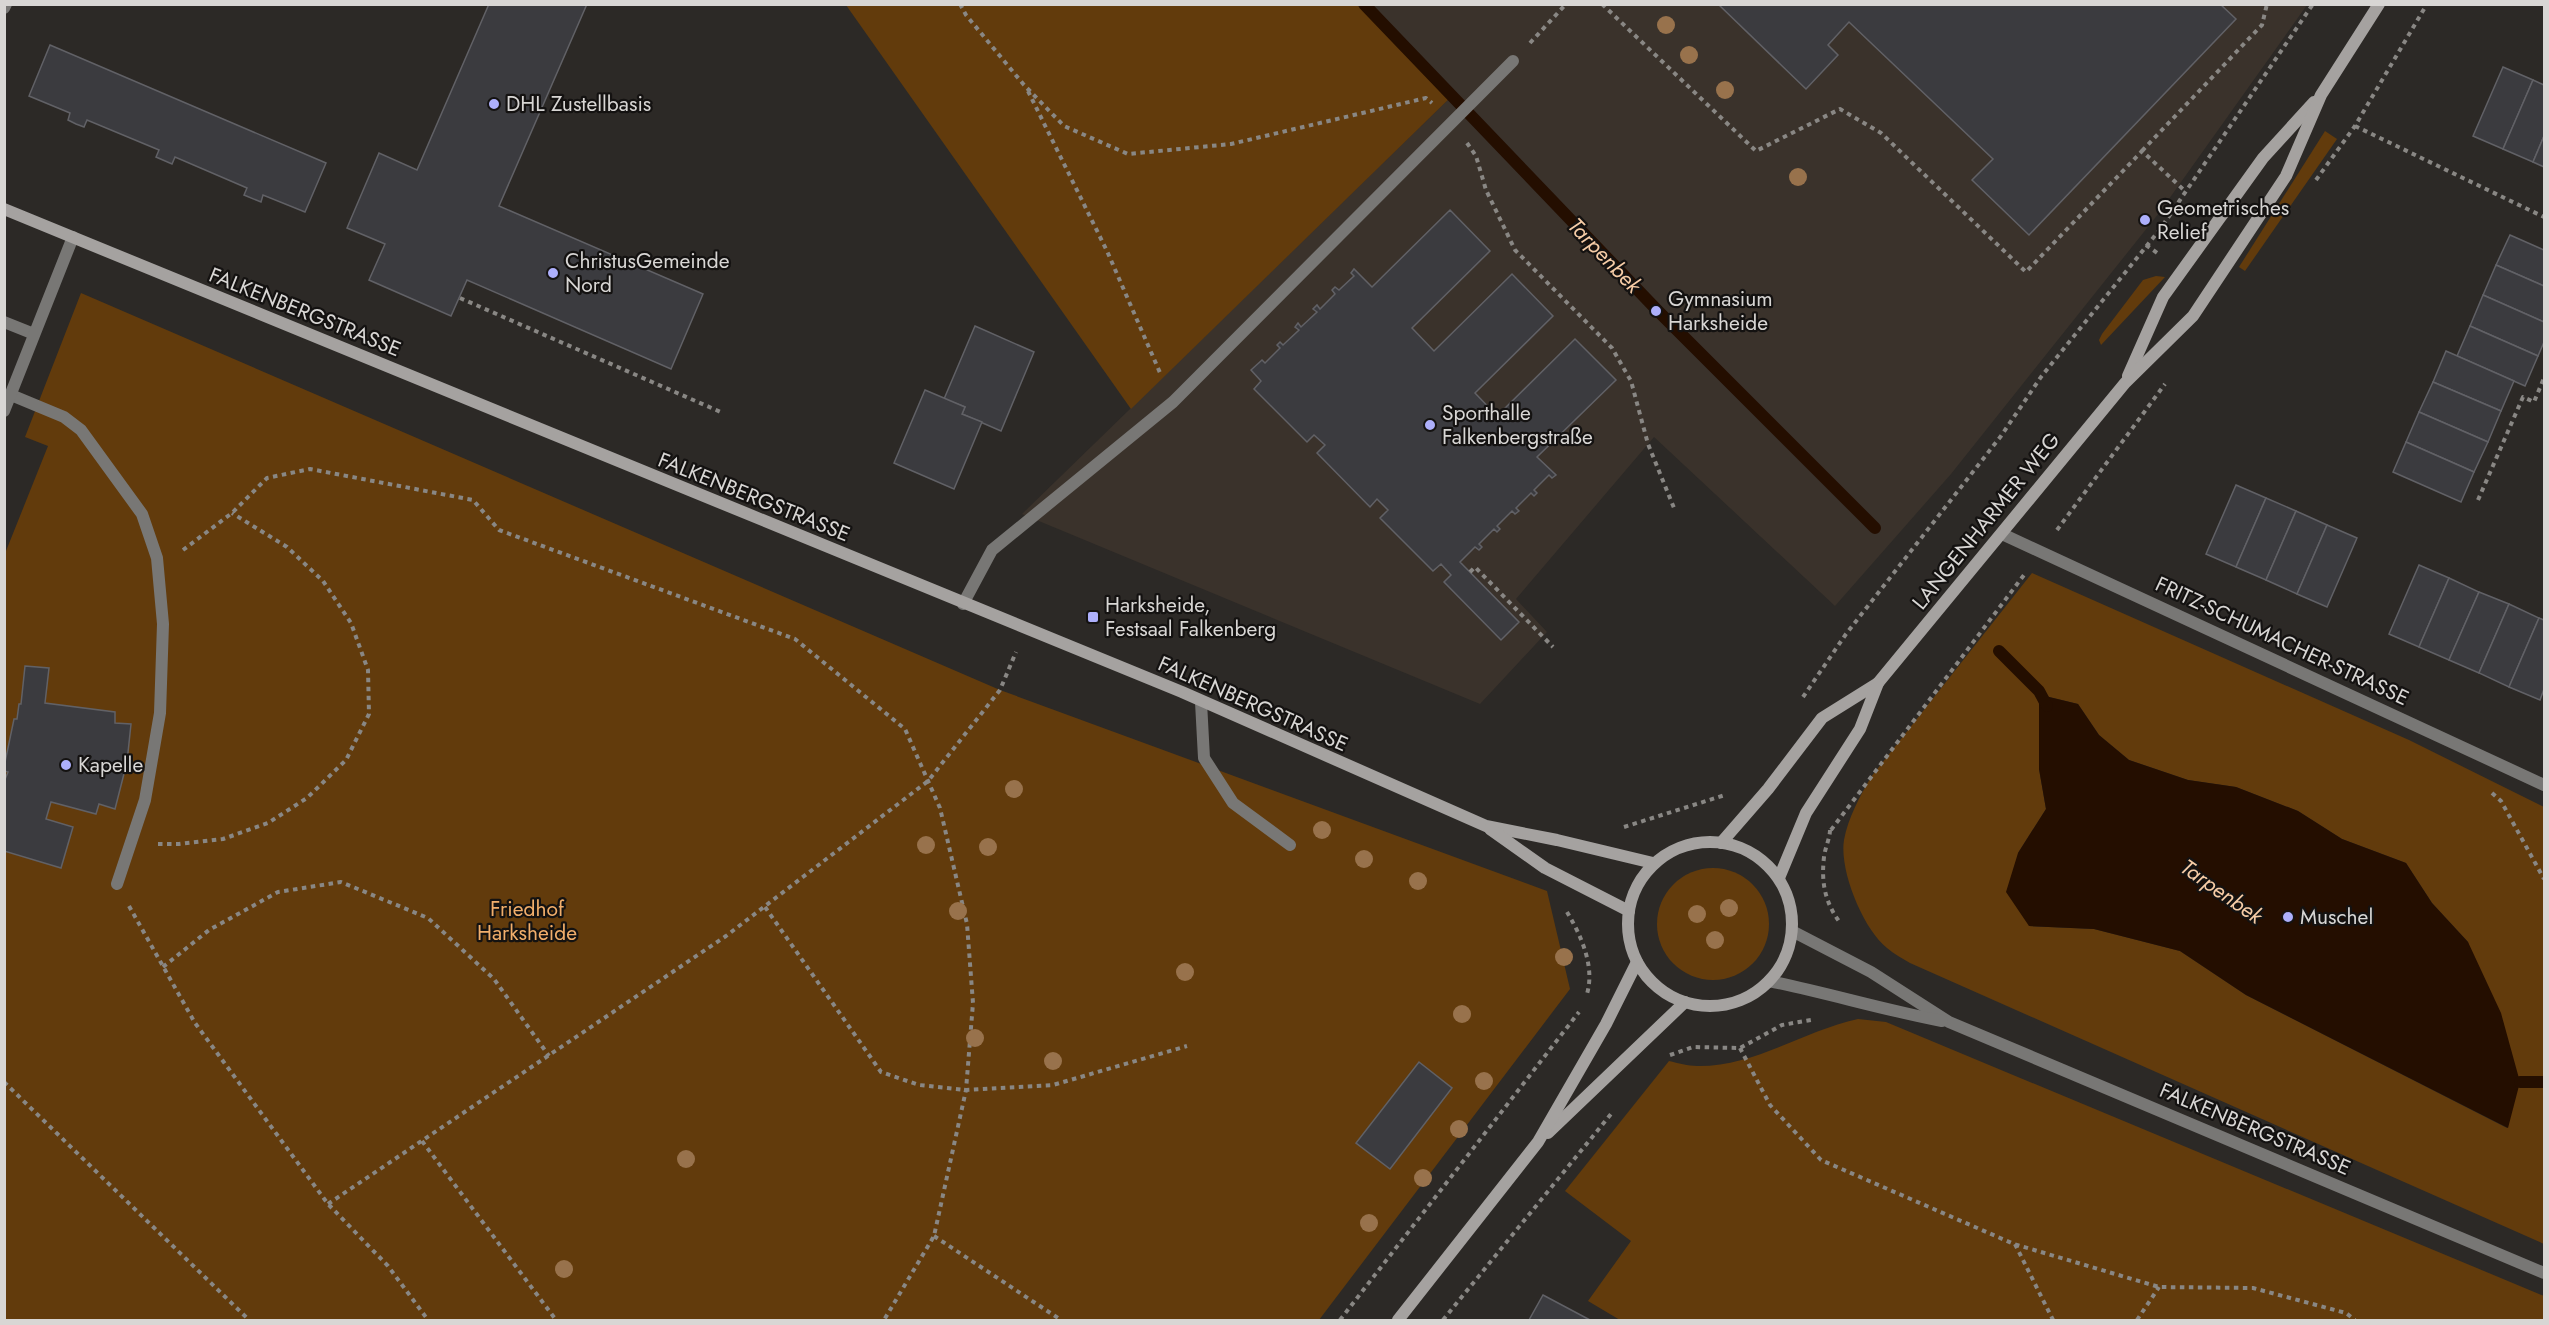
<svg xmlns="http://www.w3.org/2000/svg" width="2549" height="1325" viewBox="0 0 2549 1325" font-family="Jost,sans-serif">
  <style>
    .built { fill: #3a322b }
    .green { fill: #623b0c; fill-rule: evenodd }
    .water { fill: #240e00 }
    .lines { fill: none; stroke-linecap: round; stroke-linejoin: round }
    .stream { stroke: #240e00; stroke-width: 12 }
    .building { fill: #3b3b3f; stroke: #616166; stroke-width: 1.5 }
    .path { stroke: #898784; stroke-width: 4; stroke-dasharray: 4.5 4.5; stroke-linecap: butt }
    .lane { stroke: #787775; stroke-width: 12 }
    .street { stroke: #787775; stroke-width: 12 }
    .secondary { stroke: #a5a2a0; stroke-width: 12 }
    .tree { fill: #98724c }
    .poi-dot { fill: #adaffb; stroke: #141211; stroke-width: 2 }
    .labels { text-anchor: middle; stroke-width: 4.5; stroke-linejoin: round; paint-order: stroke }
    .poi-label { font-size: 21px; fill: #d8d6d4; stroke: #141211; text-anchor: start }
    .street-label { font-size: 21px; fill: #d8d6d4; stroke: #141211 }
    .park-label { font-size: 21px; fill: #f1ae6b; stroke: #141211 }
    .water-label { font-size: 22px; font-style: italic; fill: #f6cca6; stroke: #141211 }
  </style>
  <rect width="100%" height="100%" fill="#2c2926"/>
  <polygon class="built" points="1359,5 2307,5 2159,213 1951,474 1835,606 1654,437 1516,599 1547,632 1480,704 1022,514 1453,95"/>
  <g class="green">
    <polygon points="846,5 1359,5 1453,95 1131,409"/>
    <polygon points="2325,131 2337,139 2245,271 2239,267"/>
    <polygon points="2156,276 2165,277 2101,345 2099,340 2102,334 2143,280"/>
    <polygon points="81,293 1000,690 1547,891 1570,989 1319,1320 5,1320 4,556 48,446 25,437"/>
    <path d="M2032,573L2409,740L2544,807V1244L1910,963C1902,958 1894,954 1887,948C1863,929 1839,870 1844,840C1848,818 1860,796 1871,777ZM2040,692L2045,696L2078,704L2099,735L2129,760L2188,780L2236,787L2298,811L2342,839L2406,863L2432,903L2468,942L2507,1128L2246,995L2180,951L2094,929L2029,926L2018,853L2046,809L2039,769Z"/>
    <circle cx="1713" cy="924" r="56"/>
    <path d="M1858,1019L1886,1022L2544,1296V1320H1620L1588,1301L1631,1241L1565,1191L1669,1061C1678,1063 1688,1066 1697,1066C1754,1067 1803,1031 1858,1019Z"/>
  </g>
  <polygon class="water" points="2039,691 2045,696 2078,704 2099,735 2129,760 2188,780 2236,787 2298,811 2342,839 2406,863 2432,903 2468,942 2501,1013 2520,1082 2508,1128 2246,995 2180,951 2094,929 2029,926 2006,892 2018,853 2046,809 2039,769"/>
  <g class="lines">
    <g class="stream">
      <polyline points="1364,4 1657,310 1875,528"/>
      <polyline points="1999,651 2039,691 2047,706"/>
      <polyline points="2520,1082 2544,1082"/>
    </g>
  </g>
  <g class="building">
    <polygon points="489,4 587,4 499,206 703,294 671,369 467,280 451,316 369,280 385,244 347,228 379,153 417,170"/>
    <polygon points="1718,4 2220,4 2236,19 2029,235 1972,180 1993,159 1849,22 1828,45 1838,55 1806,89"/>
    <polygon points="50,45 326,163 305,212 263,195 261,202 244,195 247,188 175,157 172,164 156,157 159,150 87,120 84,127 76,124 68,120 70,113 29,96"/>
    <polygon points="2503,67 2533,80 2503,149 2473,136"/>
    <polygon points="2533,80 2544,85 2544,136 2533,162 2503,149"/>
    <polygon points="2544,136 2544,167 2533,162"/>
    <polygon points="1450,210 1490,251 1412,328 1434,351 1512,274 1553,316 1475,393 1497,416 1575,339 1616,380 1537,457 1556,475 1552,478 1549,475 1534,490 1537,493 1534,496 1531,493 1516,508 1519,511 1515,514 1512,511 1497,526 1500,529 1497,532 1494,529 1479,544 1482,547 1479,550 1475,547 1460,562 1519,622 1501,640 1444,582 1451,575 1441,564 1433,571 1380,518 1388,510 1377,499 1370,507 1317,453 1325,445 1314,435 1307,442 1254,389 1261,381 1251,370 1262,360 1265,363 1280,348 1277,345 1280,342 1283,345 1299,330 1295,327 1298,323 1301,327 1317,312 1313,309 1317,305 1320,309 1335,294 1332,290 1335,287 1339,290 1354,276 1351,273 1354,269 1372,287"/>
    <polygon points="2510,235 2544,250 2544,286 2496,265"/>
    <polygon points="2496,265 2544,286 2544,322 2483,295"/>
    <polygon points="2483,295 2544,322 2544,342 2538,356 2470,326"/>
    <polygon points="975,326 1034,352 1001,431 962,414 965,407 944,399"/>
    <polygon points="2470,326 2538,356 2525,386 2457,356"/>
    <polygon points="2446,351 2514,381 2501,411 2433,382"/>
    <polygon points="2433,382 2501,411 2488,442 2419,412"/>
    <polygon points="925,390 965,407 962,414 982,422 954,489 894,463"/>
    <polygon points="2419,412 2488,442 2474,472 2406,442"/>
    <polygon points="2406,442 2474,472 2461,502 2393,472"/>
    <polygon points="2236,485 2266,498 2236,567 2206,554"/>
    <polygon points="2266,498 2296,511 2266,580 2236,567"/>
    <polygon points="2296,511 2327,525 2297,594 2266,580"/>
    <polygon points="2327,525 2357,538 2327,607 2297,594"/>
    <polygon points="2419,565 2449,578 2419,647 2389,634"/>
    <polygon points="2449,578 2479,592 2449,660 2419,647"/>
    <polygon points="2479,592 2509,604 2479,673 2449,660"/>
    <polygon points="2509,604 2539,618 2509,687 2479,673"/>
    <polygon points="2539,618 2544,620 2544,689 2540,700 2509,687"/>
    <polygon points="25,666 49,668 45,703 115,712 115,723 131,724 127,762 115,809 99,804 96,814 51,802 46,819 73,827 61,868 4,851 4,782 8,772 4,771 4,767 14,719 17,719 19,704 21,704"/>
    <polygon points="1419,1062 1452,1088 1390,1169 1356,1143"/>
    <polygon points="1543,1295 1590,1320 1529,1320"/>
  </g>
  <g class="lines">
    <g class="path">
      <polyline points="960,4 966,15 1024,85 1064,126 1128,154 1231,144 1426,98 1432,103"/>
      <polyline points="1602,4 1756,151 1840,109 1881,133 2026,272 2142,151 2185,191"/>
      <polyline points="1530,43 1566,4"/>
      <polyline points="1028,91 1107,251 1161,375"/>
      <polyline points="2355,126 2544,217"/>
      <polyline points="1467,143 1476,156 1486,190 1515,250 1612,348 1631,381 1648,444 1674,508"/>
      <polyline points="2142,151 2262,25 2267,4"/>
      <polyline points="2316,180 2355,126 2427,4"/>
      <polyline points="2146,245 2160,255"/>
      <polyline points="460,298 723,413"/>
      <polyline points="2478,500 2523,397 2534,402 2544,378"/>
      <polyline points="2057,530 2165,384"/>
      <polyline points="183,550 232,513 267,478 310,469 473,500 499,530 795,639 905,729 940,808 967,924 973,1003 966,1090 934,1236 884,1320"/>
      <polyline points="1470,572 1475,567 1553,647"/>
      <polyline points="1803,697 1846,634 2001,436 2041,377 2161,228 2313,4"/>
      <polyline points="2492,793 2501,801 2544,879"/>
      <polyline points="1624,827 1725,795"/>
      <path d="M1830,830C1830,838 1825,848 1824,857C1821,883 1825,903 1841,924"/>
      <polyline points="1831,830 2024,575"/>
      <polyline points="158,844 179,844 223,839 268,823 307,798 346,760 369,714 368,670 351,623 323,581 287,547 232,513"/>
      <polyline points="129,906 195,1023 328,1204 388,1266 428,1320"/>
      <polyline points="765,907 881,1072 919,1085 966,1090 1053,1085 1187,1046"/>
      <path d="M1567,912C1582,937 1596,969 1586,997"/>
      <polyline points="163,967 209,930 278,892 341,882 428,918 494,979 549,1056"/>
      <polyline points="1740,1048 1770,1105 1821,1160 2014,1244 2159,1287 2253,1288 2346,1313 2355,1320"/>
      <polyline points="1670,1055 1693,1047 1740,1048 1782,1025 1811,1020"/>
      <polyline points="4,1082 249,1320"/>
      <polyline points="422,1141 556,1320"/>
      <polyline points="328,1204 726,936 928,781 1000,690 1016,652"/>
      <polyline points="934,1236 1061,1320"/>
      <polyline points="2015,1244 2053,1320"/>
      <polyline points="1340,1320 1579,1012"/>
      <polyline points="1443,1320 1611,1114"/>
      <polyline points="2137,1320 2159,1287"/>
    </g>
    <g class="lane">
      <polyline points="4,322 34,334"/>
      <polyline points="11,395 64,417 81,430 142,514 157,558 163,624 160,713 145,800 117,884"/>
      <polyline points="963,604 992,550 1173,402 1513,61"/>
      <polyline points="1201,702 1204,758 1233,803 1290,845"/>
    </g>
    <g class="street">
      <polyline points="4,8 6,4"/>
      <polyline points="4,411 73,237"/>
      <polyline points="2002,534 2544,785"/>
      <polyline points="1792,931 1871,972 1949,1022 2544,1273"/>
      <path d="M1769,981C1828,993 1884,1010 1942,1021"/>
    </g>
    <g class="secondary">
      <polyline points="4,209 1182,692 1486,826 1557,840 1653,863"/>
      <polyline points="2128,376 2163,297 2263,158 2314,102"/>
      <polyline points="1490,829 1545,868 1629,911"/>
      <circle cx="1710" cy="924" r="82"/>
      <polyline points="1721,843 1768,789 1822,718 1878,683 2125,383 2193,316 2286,176 2321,95 2379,4"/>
      <polyline points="1779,878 1806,813 1860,729 1878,683"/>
      <polyline points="1548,1133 1685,1002"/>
      <polyline points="1398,1320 1538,1142 1606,1024 1637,962"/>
    </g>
  </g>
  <g class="tree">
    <circle cx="1666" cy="25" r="9"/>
    <circle cx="1689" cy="55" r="9"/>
    <circle cx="1725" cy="90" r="9"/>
    <circle cx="1798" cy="177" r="9"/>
    <circle cx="1014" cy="789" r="9"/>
    <circle cx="1322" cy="830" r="9"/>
    <circle cx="926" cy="845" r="9"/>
    <circle cx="988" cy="847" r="9"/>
    <circle cx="1364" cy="859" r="9"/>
    <circle cx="1418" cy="881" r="9"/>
    <circle cx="1729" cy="908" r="9"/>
    <circle cx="958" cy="911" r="9"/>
    <circle cx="1697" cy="914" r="9"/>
    <circle cx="1715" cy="940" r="9"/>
    <circle cx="1564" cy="957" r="9"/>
    <circle cx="1185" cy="972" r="9"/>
    <circle cx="1462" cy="1014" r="9"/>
    <circle cx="975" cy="1038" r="9"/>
    <circle cx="1053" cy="1061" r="9"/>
    <circle cx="1484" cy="1081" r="9"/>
    <circle cx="1459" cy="1129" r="9"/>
    <circle cx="686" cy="1159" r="9"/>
    <circle cx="1423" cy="1178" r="9"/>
    <circle cx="1369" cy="1223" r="9"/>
    <circle cx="564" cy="1269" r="9"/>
  </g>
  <g class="poi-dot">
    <circle cx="494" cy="104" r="6"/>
    <circle cx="2145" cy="220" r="6"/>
    <circle cx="553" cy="273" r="6"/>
    <circle cx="1656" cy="311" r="6"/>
    <circle cx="1430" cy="425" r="6"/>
    <rect x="1087" y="611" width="12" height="12" rx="3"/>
    <circle cx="66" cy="765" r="6"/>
    <circle cx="2288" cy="917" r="6"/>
  </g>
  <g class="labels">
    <g class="poi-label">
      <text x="506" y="111">DHL Zustellbasis</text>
      <text x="2157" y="215">Geometrisches<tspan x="2157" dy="24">Relief</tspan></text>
      <text x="565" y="268">ChristusGemeinde<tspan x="565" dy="24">Nord</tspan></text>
      <text x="1668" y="306">Gymnasium<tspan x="1668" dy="24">Harksheide</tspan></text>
      <text x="1442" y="420">Sporthalle<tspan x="1442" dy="24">Falkenbergstraße</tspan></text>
      <text x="1105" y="612">Harksheide,<tspan x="1105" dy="24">Festsaal Falkenberg</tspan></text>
      <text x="78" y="772">Kapelle</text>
      <text x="2300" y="924">Muschel</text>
    </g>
    <g class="street-label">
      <text transform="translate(305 312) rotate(22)" y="7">FALKENBERGSTRASSE</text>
      <text transform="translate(754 497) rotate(22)" y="7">FALKENBERGSTRASSE</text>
      <text transform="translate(1986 521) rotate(-51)" y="7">LANGENHARMER WEG</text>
      <text transform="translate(2282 641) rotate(25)" y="7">FRITZ-SCHUMACHER-STRASSE</text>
      <text transform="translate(1253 704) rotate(24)" y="7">FALKENBERGSTRASSE</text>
      <text transform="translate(2255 1129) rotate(23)" y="7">FALKENBERGSTRASSE</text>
    </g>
    <g class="park-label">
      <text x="527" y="916">Friedhof<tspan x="527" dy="24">Harksheide</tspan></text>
    </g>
    <g class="water-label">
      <text transform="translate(1605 255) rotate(46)" y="8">Tarpenbek</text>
      <text transform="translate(2222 891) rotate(35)" y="8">Tarpenbek</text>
    </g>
  </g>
  <rect width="2549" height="1325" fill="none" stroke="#d8d6d4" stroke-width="12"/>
</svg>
